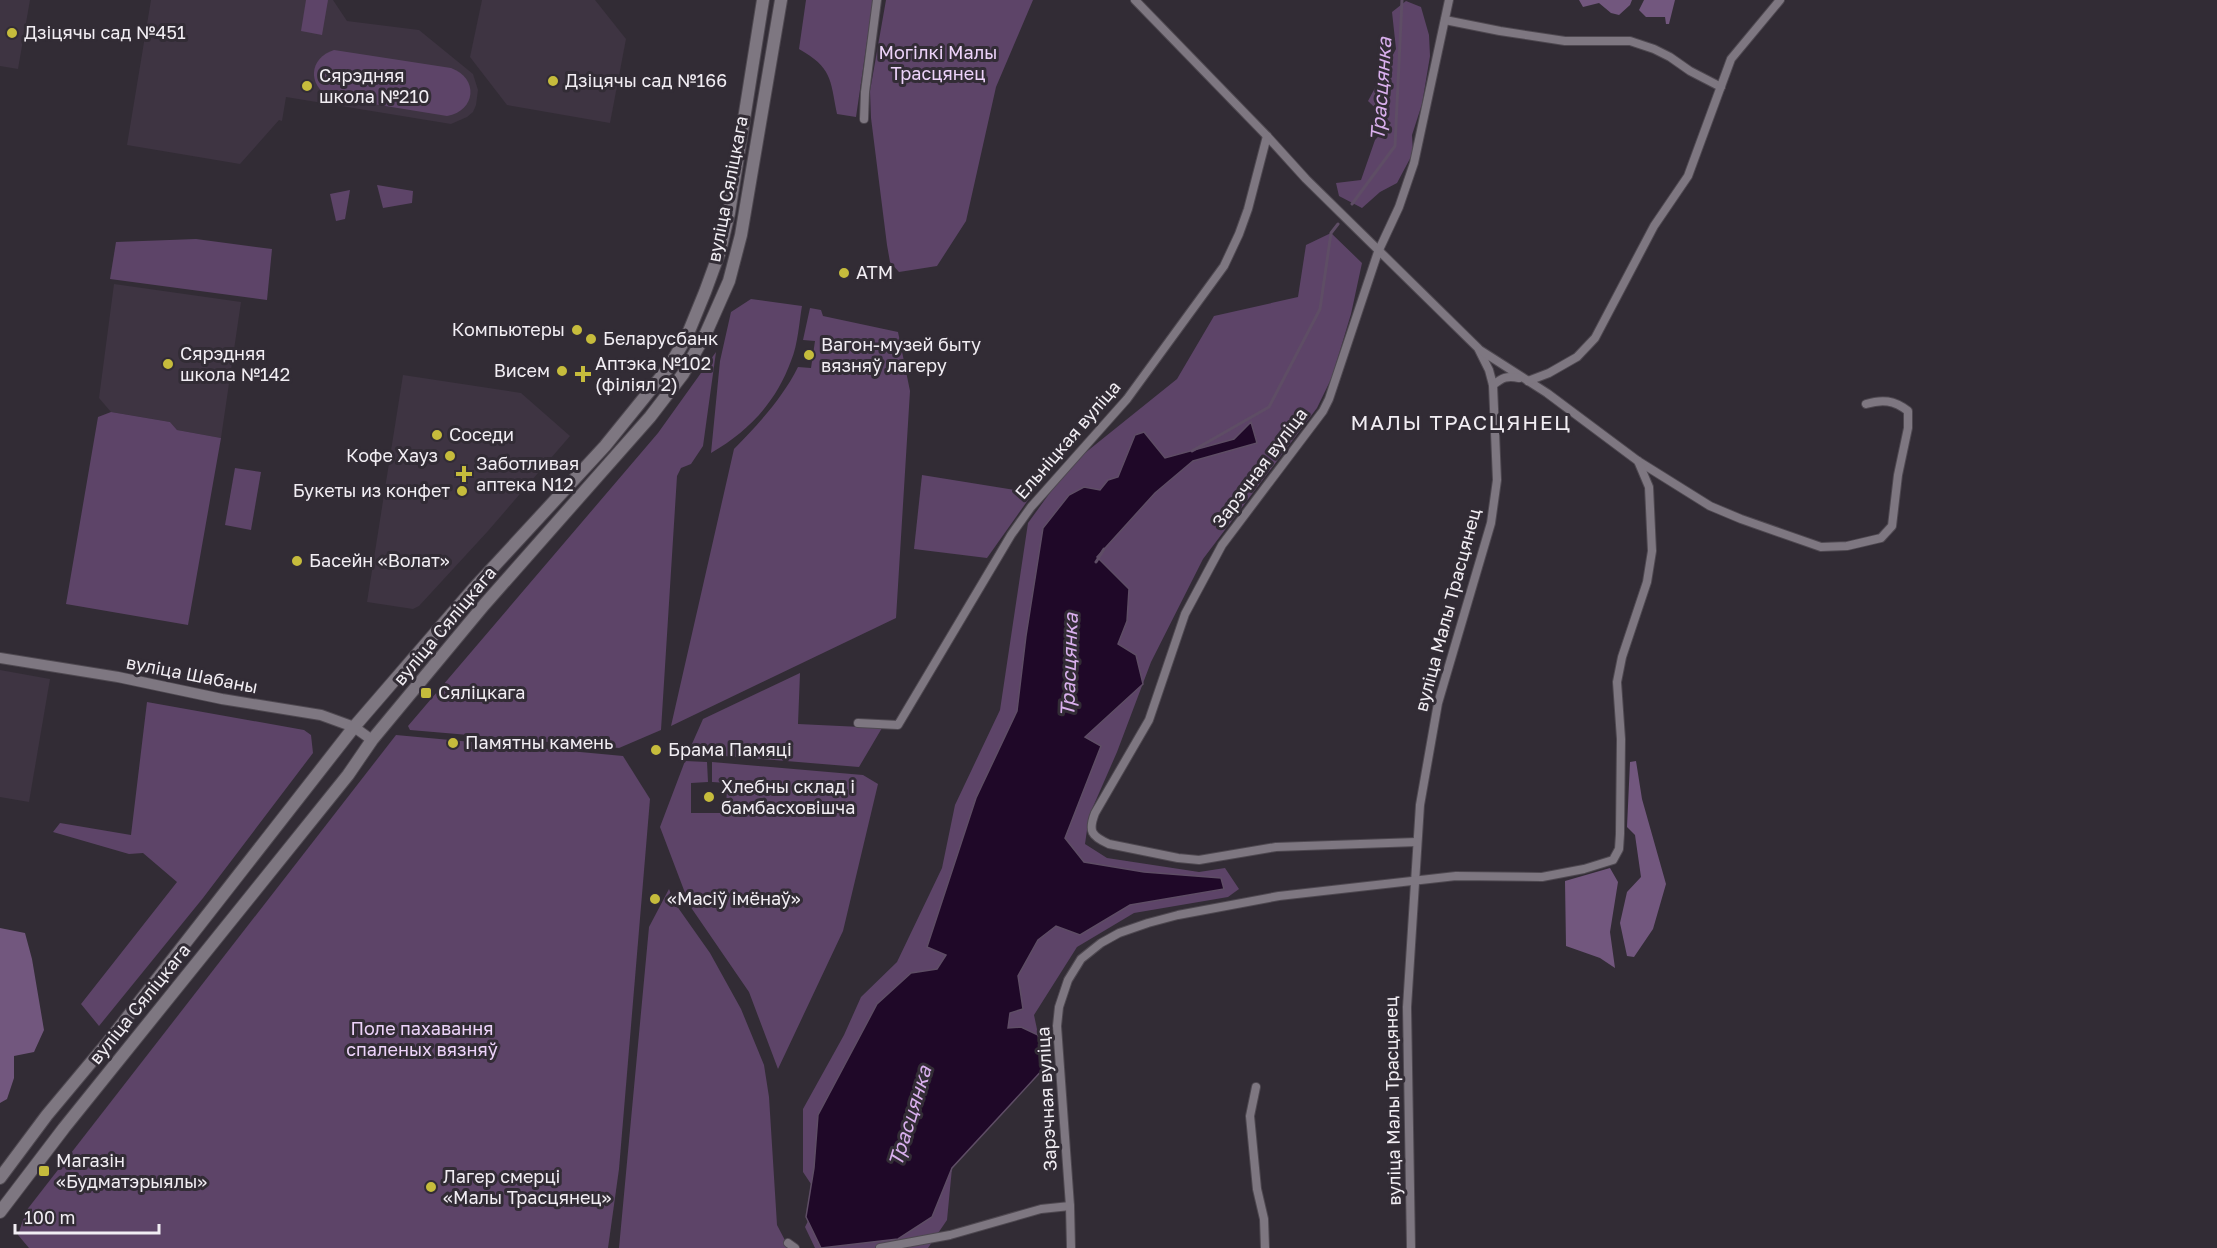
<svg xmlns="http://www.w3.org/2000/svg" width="2217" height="1248" viewBox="0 0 2217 1248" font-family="'Golos Text',sans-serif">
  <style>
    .built { fill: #3e3442 }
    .green { fill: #5d4468 }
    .forest { fill: #72577e }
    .water { fill: #1f0828; stroke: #5e4d65; stroke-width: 1.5 }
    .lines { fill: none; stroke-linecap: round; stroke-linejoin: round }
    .stream { stroke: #5e4d65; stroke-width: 3 }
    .minor-casing { stroke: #4e4850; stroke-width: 10 }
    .tertiary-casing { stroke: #4e4850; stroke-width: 12 }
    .secondary-casing { stroke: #4e4850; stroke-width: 14 }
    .minor { stroke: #7e7781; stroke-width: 8 }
    .tertiary { stroke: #7e7781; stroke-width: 10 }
    .secondary { stroke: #7e7781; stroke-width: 12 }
    .poi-dot { fill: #c6bc3c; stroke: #322c35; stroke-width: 2 }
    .labels { text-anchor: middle; stroke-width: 6; stroke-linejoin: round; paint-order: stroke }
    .poi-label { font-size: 18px; fill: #f1edf3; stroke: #322c35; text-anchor: start }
    .park-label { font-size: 18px; fill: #edd3fa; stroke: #322c35 }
    .street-label { font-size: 18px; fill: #f1edf3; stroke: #322c35 }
    .water-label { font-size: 20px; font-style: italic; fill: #d9afed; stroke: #322c35 }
    .quarter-label { font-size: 21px; letter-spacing: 1.5px; fill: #f1edf3; stroke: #322c35 }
  </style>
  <rect width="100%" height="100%" fill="#322c35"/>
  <g class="built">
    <polygon points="0,0 30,0 18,69 0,66"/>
    <polygon points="151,0 333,0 347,21 419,30 473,74 478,90 476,105 473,112 467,117 451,124 286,97 282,121 279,120 240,164 127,145"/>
    <polygon points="482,0 595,0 626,39 610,123 507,105 470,57"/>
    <polygon points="114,284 241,302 221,438 177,430 170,422 111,412 99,398"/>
    <polygon points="403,375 521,393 570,436 488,531 419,606 413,609 367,602"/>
    <polygon points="0,670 50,679 29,802 0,797"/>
  </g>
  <g class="green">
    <polygon points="306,0 328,0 322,35 301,31"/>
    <path d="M806,0H873L856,117L837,114C830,78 832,68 799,49Z"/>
    <polygon points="886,0 1033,0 996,87 966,221 937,266 899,272 890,262 887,245 871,118 870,91"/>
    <polygon points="1406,1 1421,7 1429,35 1430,56 1422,104 1412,135 1413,153 1397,183 1380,192 1362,208 1339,196 1336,183 1361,180 1375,140 1391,123 1368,101 1396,49 1392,12"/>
    <path d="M334,50L451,68C479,78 476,111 447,116L330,97C307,85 309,58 334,50Z"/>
    <polygon points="377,185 413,191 412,203 383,208"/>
    <polygon points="350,190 345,219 336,221 330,194"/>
    <polygon points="1331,233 1362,263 1351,314 1332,377 1317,408 1203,559 1151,662 1117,752 1089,816 1085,844 1107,858 1199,872 1225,868 1239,889 1228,897 1134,913 1077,947 1034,1015 1045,1067 952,1168 947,1220 928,1248 815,1248 805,1227 808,1221 806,1217 811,1184 803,1172 803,1109 844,1035 861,997 897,962 942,868 955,805 1000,710 1028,523 1070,465 1177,379 1214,316 1298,297 1306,245"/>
    <polygon points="196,239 272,249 267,300 110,279 116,242"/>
    <path d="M751,299L802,306C799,323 798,344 791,361C776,402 749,431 711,453L720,361L731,312Z"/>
    <path d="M810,308L821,310L823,316L898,332L910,391L896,618L671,726L734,449C759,423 782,399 798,367L811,368L815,341L803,340Z"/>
    <polygon points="716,352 703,446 691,464 681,468 677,476 661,730 619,748 410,730 408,726 658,433"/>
    <polygon points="111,412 170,422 177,430 221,438 188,625 66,604 98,417"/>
    <polygon points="235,468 261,472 251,530 225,525"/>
    <polygon points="922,475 1033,493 987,558 914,549"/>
    <polygon points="800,673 798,724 882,728 859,767 688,753 703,719"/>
    <polygon points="147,702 304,730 311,735 313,753 203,898 99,1026 81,1004 177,882 143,853 129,854 53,832 60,823 131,835"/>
    <polygon points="396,735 623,756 650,799 619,1169 608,1248 29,1248 18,1235 26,1211"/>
    <polygon points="685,761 707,762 708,782 691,783 691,813 726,813 727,783 712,782 712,762 863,775 878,784 843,931 778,1069 749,992 690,906 660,827"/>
    <polygon points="669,889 674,902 710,953 741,1009 764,1065 769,1097 777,1225 789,1248 619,1248 649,927"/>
  </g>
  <g class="forest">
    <polygon points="1579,0 1632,0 1630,5 1619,15 1611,13 1599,3 1583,7"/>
    <polygon points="1644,0 1675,0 1669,24 1666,24 1665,17 1646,17 1639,10"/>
    <polygon points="1636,761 1642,799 1666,884 1653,929 1634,957 1627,956 1620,923 1627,892 1641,877 1635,835 1627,827 1630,762"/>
    <polygon points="1610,868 1618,882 1610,932 1615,968 1600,958 1566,946 1565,881"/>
    <polygon points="0,928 25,933 32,959 44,1030 34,1052 14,1056 14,1078 7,1099 0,1103"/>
  </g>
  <polygon class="water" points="1251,422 1257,443 1193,461 1155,493 1097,557 1129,589 1127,621 1118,644 1136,655 1143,684 1085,737 1101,746 1065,838 1084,862 1144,872 1221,878 1224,889 1130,905 1080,935 1056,926 1038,940 1018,976 1023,1009 1010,1013 1008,1028 1021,1027 1038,1035 1045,1067 952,1168 932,1217 898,1239 821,1248 806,1217 814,1168 818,1115 877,1004 911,973 937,969 946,955 927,947 976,798 1017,711 1026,636 1043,528 1069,495 1084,487 1100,490 1108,480 1118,477 1135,435 1144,432 1165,458 1234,439"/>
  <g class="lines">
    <g class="stream">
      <polyline points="1352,204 1395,146 1402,0"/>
      <polyline points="1192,451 1269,407 1320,309 1331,233 1338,224"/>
      <polyline points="1096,562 1104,549"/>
    </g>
    <g class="minor-casing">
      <g id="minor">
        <polyline points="1135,0 1267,136 1306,179 1478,348 1489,370 1493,385 1497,480 1491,523 1438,703 1420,805 1407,1007 1411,1248"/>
        <polyline points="1445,20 1500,31 1565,41 1630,41 1654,49 1670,57 1690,71 1721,87"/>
        <polyline points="864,119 865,92 877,0"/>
        <path d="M1480,350L1547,393L1638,461L1710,506L1741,519L1821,547L1847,546L1881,538L1892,526L1898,475L1908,428V411C1894,400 1882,399 1866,404"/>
        <polyline points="1528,381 1549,373 1577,357 1595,338 1654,226 1688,176 1731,59 1780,0"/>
        <path d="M1493,385C1502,378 1507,375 1519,378"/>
        <polyline points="858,723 898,725 1011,535 1031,507 1127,399 1224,266 1239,234 1248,209 1267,136"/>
        <path d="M1417,842L1276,847L1199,860L1178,858L1109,844C1091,836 1088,831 1095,813L1149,720L1185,614L1222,545L1323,411L1329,399L1378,252L1399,207L1414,163L1449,0"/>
        <polyline points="1256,1087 1250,1116 1257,1189 1264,1219 1265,1248"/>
        <polyline points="788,1243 795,1248"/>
        <polyline points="880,1248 950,1235 1041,1209 1070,1206"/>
        <polyline points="1071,1248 1070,1206 1057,1026 1059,1007 1068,980 1081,959 1101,943 1119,933 1148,923 1178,915 1279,896 1456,876 1542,877 1584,869 1613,860 1619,849 1620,834 1621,739 1617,682 1622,657 1647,582 1652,551 1649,487 1638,461"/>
      </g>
    </g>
    <g class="tertiary-casing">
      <polyline id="tertiary" points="0,658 118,677 222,699 321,715 354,727 372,740"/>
    </g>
    <g class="secondary-casing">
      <g id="secondary">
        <polyline points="0,1178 47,1115 108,1042 354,727 474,588 605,446 669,367 687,336 705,292 720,251 729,213 763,0"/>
        <polyline points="0,1212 64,1128 348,775 372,740 484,605 650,417 683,374 706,333 729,281 741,235 781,0"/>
      </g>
    </g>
    <use href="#minor" class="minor"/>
    <use href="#tertiary" class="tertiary"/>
    <use href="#secondary" class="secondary"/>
  </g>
  <g class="poi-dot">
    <circle cx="12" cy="33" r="6"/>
    <circle cx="553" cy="81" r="6"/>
    <circle cx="307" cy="86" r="6"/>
    <circle cx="844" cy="273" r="6"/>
    <circle cx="577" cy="330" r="6"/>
    <circle cx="591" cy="339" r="6"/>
    <circle cx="809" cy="355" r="6"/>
    <circle cx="168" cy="364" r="6"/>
    <circle cx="562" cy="371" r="6"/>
    <path d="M580 365h6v6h6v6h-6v6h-6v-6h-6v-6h6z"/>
    <circle cx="437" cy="435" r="6"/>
    <circle cx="450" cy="456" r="6"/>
    <path d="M461 465h6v6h6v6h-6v6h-6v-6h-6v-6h6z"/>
    <circle cx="462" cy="491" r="6"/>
    <circle cx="297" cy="561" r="6"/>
    <rect x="420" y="687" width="12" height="12" rx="3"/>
    <circle cx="453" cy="743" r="6"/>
    <circle cx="656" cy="750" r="6"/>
    <circle cx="709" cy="797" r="6"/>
    <circle cx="655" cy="899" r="6"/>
    <rect x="38" y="1165" width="12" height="12" rx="3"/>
    <circle cx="431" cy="1187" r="6"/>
  </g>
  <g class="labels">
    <g class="poi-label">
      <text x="24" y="39">Дзіцячы сад №451</text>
      <text x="319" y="82">Сярэдняя<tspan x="319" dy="21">школа №210</tspan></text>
      <text x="565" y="87">Дзіцячы сад №166</text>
      <text x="856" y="279">АТМ</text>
      <text x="565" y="336" text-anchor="end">Компьютеры</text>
      <text x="603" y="345">Беларусбанк</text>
      <text x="821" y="351">Вагон-музей быту<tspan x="821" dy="21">вязняў лагеру</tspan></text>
      <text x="180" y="360">Сярэдняя<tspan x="180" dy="21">школа №142</tspan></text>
      <text x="595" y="370">Аптэка №102<tspan x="595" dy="21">(філіял 2)</tspan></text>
      <text x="550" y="377" text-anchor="end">Висем</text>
      <text x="449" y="441">Соседи</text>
      <text x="438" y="462" text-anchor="end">Кофе Хауз</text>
      <text x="476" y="470">Заботливая<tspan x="476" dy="21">аптека N12</tspan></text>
      <text x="450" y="497" text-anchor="end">Букеты из конфет</text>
      <text x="309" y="567">Басейн «Волат»</text>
      <text x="438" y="699">Сяліцкага</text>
      <text x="465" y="749">Памятны камень</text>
      <text x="668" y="756">Брама Памяці</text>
      <text x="721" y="793">Хлебны склад і<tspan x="721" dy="21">бамбасховішча</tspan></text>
      <text x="667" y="905">«Масіў імёнаў»</text>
      <text x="56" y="1167">Магазін<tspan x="56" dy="21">«Будматэрыялы»</tspan></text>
      <text x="443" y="1183">Лагер смерці<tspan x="443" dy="21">«Малы Трасцянец»</tspan></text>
    </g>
    <g class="park-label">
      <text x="938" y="59">Могілкі Малы<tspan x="938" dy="21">Трасцянец</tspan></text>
      <text x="422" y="1035">Поле пахавання<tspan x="422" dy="21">спаленых вязняў</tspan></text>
    </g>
    <g class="street-label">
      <text transform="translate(728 189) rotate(-79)" y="6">вуліца Сяліцкага</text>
      <text transform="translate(1068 440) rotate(-49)" y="6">Ельніцкая вуліца</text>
      <text transform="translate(1260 468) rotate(-53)" y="6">Зарэчная вуліца</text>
      <text transform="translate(1448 610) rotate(-75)" y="6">вуліца Малы Трасцянец</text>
      <text transform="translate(445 626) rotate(-50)" y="6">вуліца Сяліцкага</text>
      <text transform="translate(192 675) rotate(11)" y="6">вуліца Шабаны</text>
      <text transform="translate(140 1004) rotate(-51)" y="6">вуліца Сяліцкага</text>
      <text transform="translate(1047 1099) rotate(-93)" y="6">Зарэчная вуліца</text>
      <text transform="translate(1393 1101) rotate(-91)" y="6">вуліца Малы Трасцянец</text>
    </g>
    <g class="water-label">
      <text transform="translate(1381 89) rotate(-86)" y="7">Трасцянка</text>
      <text transform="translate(1069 665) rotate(-88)" y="7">Трасцянка</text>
      <text transform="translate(910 1116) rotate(-73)" y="7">Трасцянка</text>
    </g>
    <g class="quarter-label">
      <text x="1461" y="430">МАЛЫ ТРАСЦЯНЕЦ</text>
    </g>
  </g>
  <path d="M15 1224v9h144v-9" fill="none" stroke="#f1edf3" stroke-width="3"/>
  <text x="24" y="1224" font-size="18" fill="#f1edf3" stroke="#322c35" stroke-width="4.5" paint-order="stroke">100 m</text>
</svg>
